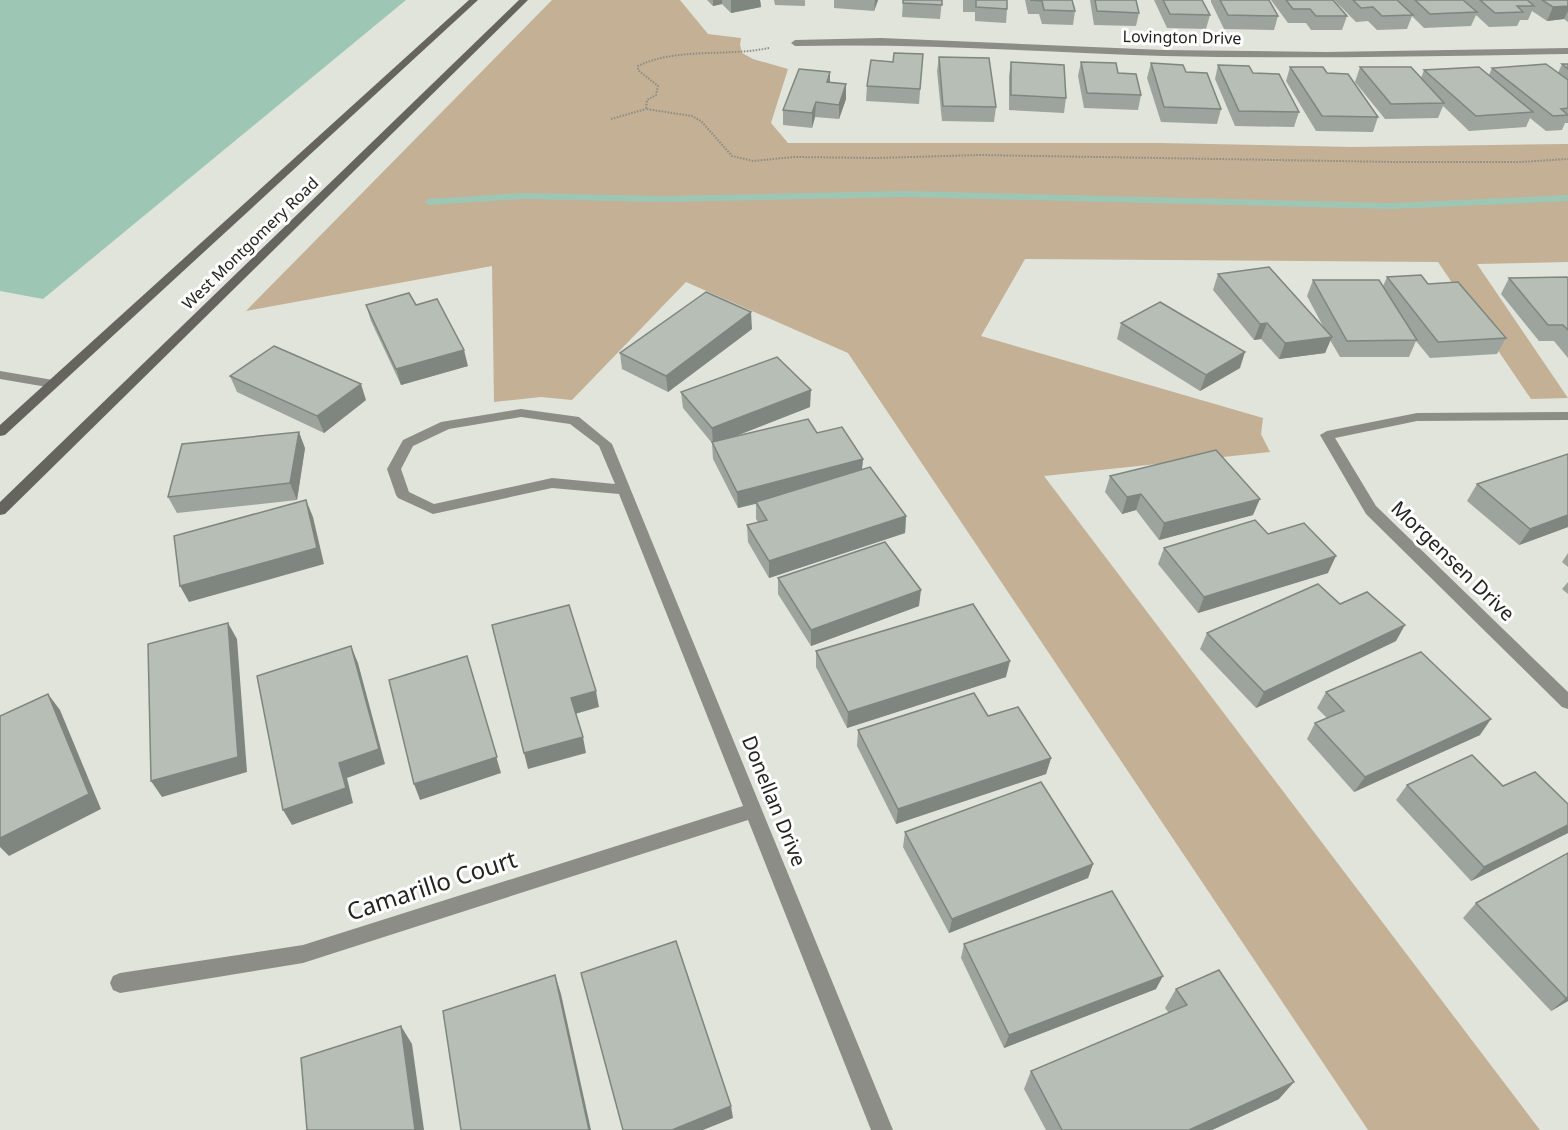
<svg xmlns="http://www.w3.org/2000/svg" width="1568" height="1130" viewBox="0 0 1568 1130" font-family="'Noto Sans',sans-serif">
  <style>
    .green { fill: #c3b095 }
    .water { fill: #9ec6b4 }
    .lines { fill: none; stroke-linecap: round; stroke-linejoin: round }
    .stream { fill: #9ec6b4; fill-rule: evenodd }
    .path { stroke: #8a8c85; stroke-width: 2; stroke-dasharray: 1.5 1.5; stroke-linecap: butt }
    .lane { fill: #8d8d88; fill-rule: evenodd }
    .street { fill: #8d8d88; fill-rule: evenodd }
    .secondary { fill: #65645e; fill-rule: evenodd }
    .wall { fill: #9da39d }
    .shaded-wall { fill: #7f857f }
    .building { fill: #b6beb6; stroke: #7f857f; stroke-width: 1.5 }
    .labels { text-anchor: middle; stroke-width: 6; stroke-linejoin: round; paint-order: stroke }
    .far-street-label { font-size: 16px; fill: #232420; stroke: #fff }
    .street-label { font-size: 20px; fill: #232420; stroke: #fff }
    .near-street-label { font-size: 24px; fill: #232420; stroke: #fff }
  </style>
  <rect width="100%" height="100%" fill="#e1e4da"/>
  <polygon class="green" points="552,0 680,0 708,34 741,38 740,45 742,53 753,59 788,69 771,123 788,143 1160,143 1353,147 1568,144 1568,262 1477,264 1568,398 1531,399 1438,262 1025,259 981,336 1263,418 1261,434 1270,452 1044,476 1540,1130 1368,1130 848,353 686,282 572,400 541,397 494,402 492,266 246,311"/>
  <polygon class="water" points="0,0 406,0 43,299 0,291"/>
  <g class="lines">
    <polygon class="stream" points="904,191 1392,203 1568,195 1568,201 1392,209 904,197 661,202 523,199 429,205 424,202 429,199 523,193 661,196"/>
    <g class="path">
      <path d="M769,48C727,57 677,47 638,66V70L658,86L656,95L647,100L646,109L692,116L701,121L732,156L753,161L794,157L876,158L980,155L1395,162H1520L1568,159"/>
      <polyline points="611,119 646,109"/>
    </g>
    <polygon class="lane" points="0,371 53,380 59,384 53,388 0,379"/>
    <g class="street">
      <path d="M881,38L1163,50L1326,52L1568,48V54C1433,56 1298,59 1163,56C1040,52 918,43 795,46L791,43L795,40Z"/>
      <path d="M521,409L579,417L612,444L893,1130H871L748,820L303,963L120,993L113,990L110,983L113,976L120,973L303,945L743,806L619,494L552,488L433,514L398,498L396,495L387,469L403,440L441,422ZM521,417L570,424L599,446L615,484L552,478L434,504L409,492L401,469L413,446L449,429Z"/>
      <polygon points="1568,412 1568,420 1417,421 1335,438 1376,506 1568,692 1568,709 1562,707 1366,514 1320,435 1327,431 1417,413"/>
    </g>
    <g class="secondary">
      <polygon points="469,0 478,0 5,435 0,436 0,425"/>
      <polygon points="519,0 528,0 5,514 0,515 0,502"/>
    </g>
  </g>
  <g class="wall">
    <polygon points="707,0 760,0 761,7 731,13 722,4 713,6"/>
    <polygon points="774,0 805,0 805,6 775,5"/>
    <polygon points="834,0 878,0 874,11 834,8"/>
    <polygon points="903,0 942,0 940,19 902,17"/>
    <polygon points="963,0 1007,0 1007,9 1006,23 975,21 975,12 963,12"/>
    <polygon points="1025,0 1072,0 1075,11 1073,25 1042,24 1039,14 1028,14"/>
    <polygon points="1090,0 1136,0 1139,13 1136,26 1094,25"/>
    <polygon points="1154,0 1202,0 1210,15 1206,29 1167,28"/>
    <polygon points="1211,0 1269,0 1278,16 1274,30 1224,29 1211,2"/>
    <polygon points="1271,0 1333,0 1347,16 1342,30 1311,30 1306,23 1288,23"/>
    <polygon points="1334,0 1568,0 1568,22 1564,19 1547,21 1532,11 1528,20 1520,20 1517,26 1489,27 1476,15 1471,26 1424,28 1412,16 1407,29 1377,30 1368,21 1356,22"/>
    <polygon points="923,54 919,104 866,101 867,86 893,62"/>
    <polygon points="939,57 996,107 994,122 942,121 937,71"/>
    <polygon points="1011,62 1066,98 1064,113 1009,110 1009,76"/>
    <polygon points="1081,62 1118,73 1141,95 1138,110 1084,108 1078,76"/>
    <polygon points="1151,63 1186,72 1221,109 1217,124 1161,122 1147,78"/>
    <polygon points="1562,64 1568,64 1568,123 1565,123 1562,130 1546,131 1530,118 1526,127 1469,131 1443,106 1438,118 1385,119 1355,82 1360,67 1421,78 1424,70 1489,75 1492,68 1558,73"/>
    <polygon points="1218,65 1253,73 1299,112 1294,127 1235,126 1215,79"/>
    <polygon points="1290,67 1327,73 1378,117 1373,132 1316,131 1286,81"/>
    <polygon points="830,72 830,83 846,84 846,99 839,119 815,117 812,128 783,125 783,110"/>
    <polygon points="1218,274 1324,328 1307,296 1313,280 1383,286 1387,277 1428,284 1506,338 1497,354 1430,358 1416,341 1409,357 1340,357 1330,340 1325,353 1279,359 1261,339 1254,340 1213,290"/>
    <polygon points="1509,278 1568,278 1568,358 1554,341 1539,341 1501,294"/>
    <polygon points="366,305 468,366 401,385 371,321"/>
    <polygon points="1121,323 1240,368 1200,391 1117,339"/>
    <polygon points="752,329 668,392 622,369 620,353"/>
    <polygon points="230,376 366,400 324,433 237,392"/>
    <polygon points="681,392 810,407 733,437 817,433 863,459 862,470 906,516 905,533 769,578 748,542 747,525 758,522 756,519 756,504 738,508 713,459 712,443 683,408"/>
    <polygon points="305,448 297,500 177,513 168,497"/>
    <polygon points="1110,476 1253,515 1159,540 1136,510 1122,514 1105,492"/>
    <polygon points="1477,484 1568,527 1519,545 1467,501"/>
    <polygon points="1268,534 1328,573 1198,613 1158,564 1164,548"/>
    <polygon points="1568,553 1568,567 1562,562"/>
    <polygon points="778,578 919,606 811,646 778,594"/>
    <polygon points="1568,582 1568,594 1562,589"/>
    <polygon points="1340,604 1396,641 1256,708 1200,649 1207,633"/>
    <polygon points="816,651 1006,677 847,728 816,667"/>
    <polygon points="1326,692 1480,735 1354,792 1307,739 1315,723 1327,718 1317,708"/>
    <polygon points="858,730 1051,758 1046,774 896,824 857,746"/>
    <polygon points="1407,785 1568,804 1568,833 1471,881 1396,800"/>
    <polygon points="905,832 1093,864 1088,878 949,933 903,847"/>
    <polygon points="1568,853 1568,1001 1551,1011 1463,918 1476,903"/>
    <polygon points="964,944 1156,989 1004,1048 961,958"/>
    <polygon points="1176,989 1279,1099 1212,1130 1046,1130 1024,1089 1031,1071 1169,1013 1165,1008"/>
  </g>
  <g class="shaded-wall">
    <polygon points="713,0 722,0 722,4 713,6"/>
    <polygon points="731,0 760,0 761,7 731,13"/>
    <polygon points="875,0 878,0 874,11"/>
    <polygon points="1568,6 1568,11 1564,19 1547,21 1553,7"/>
    <polygon points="830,72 830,86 827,82"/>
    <polygon points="846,84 846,99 839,119 839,105"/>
    <polygon points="816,102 815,117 812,128 812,113"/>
    <polygon points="751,312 752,329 668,392 666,376"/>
    <polygon points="1267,323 1261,339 1254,340 1260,324"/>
    <polygon points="1332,337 1325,353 1279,359 1285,343"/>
    <polygon points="464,350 468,366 401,385 396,369"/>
    <polygon points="1245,352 1240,368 1200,391 1206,375"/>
    <polygon points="361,384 366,400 324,433 317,416"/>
    <polygon points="811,390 810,407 713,445 712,428"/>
    <polygon points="299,432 305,448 297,500 290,483"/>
    <polygon points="863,459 861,476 738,508 737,492"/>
    <polygon points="1141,494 1136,510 1122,514 1127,497"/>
    <polygon points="1260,499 1253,515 1159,540 1164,523"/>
    <polygon points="306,500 313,517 324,564 189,602 180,586"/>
    <polygon points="1568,515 1568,527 1519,545 1530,529"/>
    <polygon points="906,516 905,533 769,578 769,561"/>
    <polygon points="1336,556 1328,573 1198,613 1204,597"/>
    <polygon points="921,590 919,606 811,646 811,630"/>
    <polygon points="228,623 237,639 247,772 162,797 151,781"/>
    <polygon points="1405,625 1396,641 1256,708 1264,692"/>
    <polygon points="351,646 358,663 385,764 347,778 353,803 292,825 283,810"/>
    <polygon points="1010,661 1006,677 847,728 848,712"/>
    <polygon points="472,673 501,773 420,800 414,784"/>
    <polygon points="596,691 599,707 575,714 571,698"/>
    <polygon points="48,694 60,710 101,809 9,856 0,847 0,838"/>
    <polygon points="1491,719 1480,735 1354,792 1365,777"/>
    <polygon points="583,737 586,753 528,769 524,753"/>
    <polygon points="1051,758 1046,774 896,824 898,809"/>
    <polygon points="1568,825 1568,833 1471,881 1484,867"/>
    <polygon points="1093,864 1088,878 949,933 952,919"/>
    <polygon points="555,975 561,994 591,1130 589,1130"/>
    <polygon points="1163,976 1156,989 1004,1048 1009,1035"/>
    <polygon points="1568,997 1568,1001 1551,1011 1566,998"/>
    <polygon points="401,1026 412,1044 424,1130 415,1130"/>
    <polygon points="1294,1082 1279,1099 1212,1130 1189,1130"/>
    <polygon points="731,1106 733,1118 703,1130 672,1130"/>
  </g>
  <g class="building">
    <polygon points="903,0 942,0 942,5 903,3"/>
    <polygon points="976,0 1007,0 1007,9 976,7"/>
    <polygon points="1030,0 1072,0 1075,11 1044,10 1042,1"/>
    <polygon points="1095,0 1136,0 1139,13 1097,11"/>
    <polygon points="1163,0 1202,0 1210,15 1170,14"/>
    <polygon points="1220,0 1269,0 1278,16 1228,15"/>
    <polygon points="1286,0 1333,0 1347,16 1316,16 1310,9 1293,9"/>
    <polygon points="1353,0 1397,0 1413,15 1382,16 1373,7 1361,8"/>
    <polygon points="1415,0 1463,0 1477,12 1430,14"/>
    <polygon points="1480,0 1527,0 1534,6 1517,6 1523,12 1495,13"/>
    <polygon points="1542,0 1568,0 1568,6 1553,7"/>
    <polygon points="894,53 923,54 920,89 867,86 871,60 893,62"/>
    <polygon points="939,57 989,58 996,107 943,106"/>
    <polygon points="1011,62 1064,65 1066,98 1011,95"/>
    <polygon points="1081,62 1116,63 1118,73 1136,74 1141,95 1087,93"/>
    <polygon points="1151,63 1183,65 1186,72 1207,73 1221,109 1164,107"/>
    <polygon points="1546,64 1568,80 1568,108 1561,109 1568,115 1553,116 1492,68"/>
    <polygon points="1562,64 1568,64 1568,69"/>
    <polygon points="1218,65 1249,66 1253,73 1279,74 1299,112 1239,111"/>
    <polygon points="1290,67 1323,67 1327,73 1348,74 1378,117 1322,116"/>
    <polygon points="1360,67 1411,67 1444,103 1391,104"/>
    <polygon points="1479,67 1533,112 1476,116 1424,70"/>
    <polygon points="799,69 830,72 827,82 846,84 839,105 816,102 812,113 783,110"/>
    <polygon points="1269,267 1332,337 1285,343 1267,323 1260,324 1218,274"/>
    <polygon points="1421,275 1428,284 1458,282 1506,338 1438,342 1387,277"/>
    <polygon points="1567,277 1568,278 1568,330 1563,325 1548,325 1509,278"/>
    <polygon points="1313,280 1379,280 1417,340 1347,341"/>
    <polygon points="706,292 751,312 666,376 620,353"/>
    <polygon points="409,293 416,305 437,299 464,350 396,369 366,305"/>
    <polygon points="1160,302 1245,352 1206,375 1121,323"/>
    <polygon points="274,346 361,384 317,416 230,376"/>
    <polygon points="777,357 811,390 712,428 681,392"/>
    <polygon points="808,419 817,433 842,427 863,459 737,492 712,442"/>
    <polygon points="299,432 290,483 168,497 182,444"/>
    <polygon points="1216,450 1260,499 1164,523 1141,494 1127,497 1110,476"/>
    <polygon points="1568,454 1568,515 1530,529 1477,484"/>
    <polygon points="870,467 906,516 769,561 747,525 767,520 756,502"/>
    <polygon points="306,500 317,548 180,586 174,536"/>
    <polygon points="1255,520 1268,534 1304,523 1336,556 1204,597 1164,548"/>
    <polygon points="885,542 921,590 811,630 778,578"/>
    <polygon points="1318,584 1340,604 1367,592 1405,625 1264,692 1207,633"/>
    <polygon points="973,604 1010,661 848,712 816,651"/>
    <polygon points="569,605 596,691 571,698 583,737 524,753 492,625"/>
    <polygon points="228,623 238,757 151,781 148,644"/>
    <polygon points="351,646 379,749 339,763 346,788 283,810 257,676"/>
    <polygon points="1421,652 1491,719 1365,777 1315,723 1344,711 1326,692"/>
    <polygon points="467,656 497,757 414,784 389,680"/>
    <polygon points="974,693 988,716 1018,707 1051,758 898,809 858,730"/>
    <polygon points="48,694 89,794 0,838 0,716"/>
    <polygon points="1472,755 1503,786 1535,772 1568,804 1568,825 1484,867 1407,785"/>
    <polygon points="1041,782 1093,864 952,919 905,832"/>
    <polygon points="1568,853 1568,997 1566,998 1476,903"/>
    <polygon points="1112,891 1163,976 1009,1035 964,944"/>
    <polygon points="676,941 731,1106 672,1130 623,1130 581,973"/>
    <polygon points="1219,970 1294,1082 1189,1130 1062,1130 1031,1071 1187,1005 1176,989"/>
    <polygon points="555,975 589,1130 461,1130 443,1011"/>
    <polygon points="401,1026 415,1130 307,1130 301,1058"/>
  </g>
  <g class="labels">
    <g class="far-street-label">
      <text transform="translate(1182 37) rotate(1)" y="6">Lovington Drive</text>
      <text transform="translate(250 243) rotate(-44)" y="6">West Montgomery Road</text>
    </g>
    <g class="street-label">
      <text transform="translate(1453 561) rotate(44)" y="7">Morgensen Drive</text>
      <text transform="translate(774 801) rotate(68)" y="7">Donellan Drive</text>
    </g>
    <g class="near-street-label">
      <text transform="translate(432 886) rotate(-18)" y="8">Camarillo Court</text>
    </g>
  </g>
</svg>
